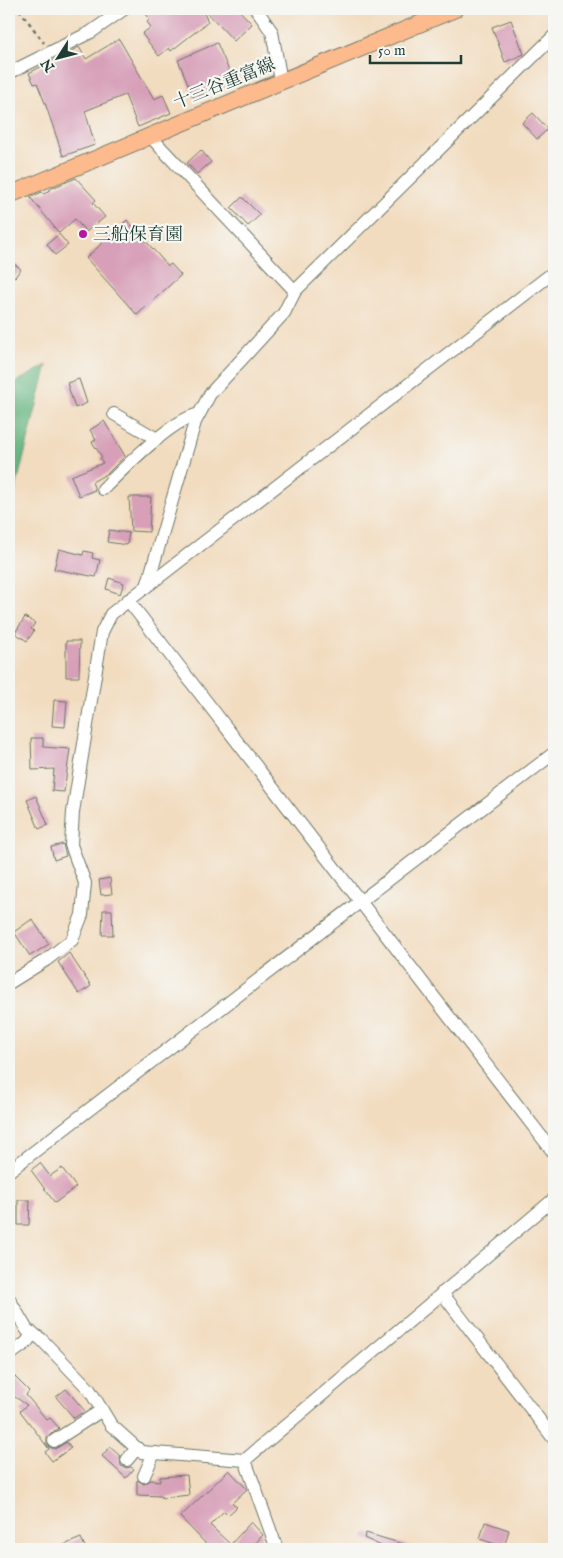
<svg xmlns="http://www.w3.org/2000/svg" width="563" height="1558" viewBox="0 0 563 1558" font-family="'IM FELL English','Noto Serif JP',serif">
  <style>
    .forest { fill: #66b680; stroke: #427a5a }
    .building { fill: #d79fb8 }
    .lines { fill: none; stroke-linecap: round; stroke-linejoin: round }
    .minor-casing { stroke: #697565; stroke-width: 14 }
    .major-casing { stroke: #697565; stroke-width: 18 }
    .path { stroke: #697565; stroke-width: 2.5; stroke-dasharray: 4 4; stroke-linecap: butt }
    .minor { stroke: #fff; stroke-width: 12 }
    .major { stroke: #fcba8d; stroke-width: 16 }
    .poi-dot { fill: #b5179e; stroke: #f6f6f2; stroke-width: 2 }
    .labels { text-anchor: middle; stroke-width: 4.5; stroke-linejoin: round; paint-order: stroke }
    .street-label { font-size: 18px; fill: #1f3d34; stroke: #f6f6f2 }
    .poi-label { font-size: 18px; fill: #1f3d34; stroke: #f6f6f2; text-anchor: start }
  </style>
  <rect width="100%" height="100%" fill="#f6f6f2"/>
  <filter id="ink" filterUnits="userSpaceOnUse"><feTurbulence type="fractalNoise" baseFrequency=".02" numOctaves="2"/><feDisplacementMap in="SourceGraphic" scale="10" xChannelSelector="R" yChannelSelector="G"/><feConvolveMatrix kernelMatrix="1 2 1 2 8 2 1 2 1" color-interpolation-filters="sRGB"/></filter>
  <filter id="wash" filterUnits="userSpaceOnUse"><feTurbulence type="fractalNoise" baseFrequency=".0096" numOctaves="4" result="noise"/><feDisplacementMap in="SourceGraphic" scale="20" xChannelSelector="R" yChannelSelector="G"/><feGaussianBlur stdDeviation="1.12" result="paint"/><feColorMatrix in="noise" values="0 0 0 0 0 0 0 0 0 0 0 0 0 0 0 0 0 1.4 0 .05"/><feComposite in="paint" operator="in"/></filter>
  <g filter="url(#wash)">
    <rect width="100%" height="100%" fill="#f2dcbf"/>
    <polygon class="forest" points="47,365 9,515 9,386"/>
    <g id="blocks">
      <g class="building">
        <polygon points="142,9 202,9 208,22 171,51 169,48 159,56 142,34 151,27 147,22 150,19"/>
        <polygon points="204,9 238,9 252,24 234,41"/>
        <polygon points="511,20 524,54 505,62 492,27"/>
        <polygon points="119,39 154,99 163,95 171,113 138,127 125,95 85,111 95,145 63,156 45,103 37,83 34,84 29,73 79,47 86,59"/>
        <polygon points="217,43 234,82 194,98 178,60"/>
        <polygon points="533,113 548,129 537,139 522,123"/>
        <polygon points="201,150 211,162 197,174 187,163"/>
        <polygon points="76,178 96,200 93,203 105,217 86,232 75,219 59,233 30,197 42,192 44,194 52,188"/>
        <polygon points="242,197 260,215 248,226 231,208"/>
        <polygon points="127,220 168,266 171,264 181,275 137,315 86,258"/>
        <polygon points="59,234 68,245 55,255 47,244"/>
        <polygon points="9,260 21,269 15,277 9,273"/>
        <polygon points="79,379 87,403 75,408 67,383"/>
        <polygon points="104,421 125,456 108,473 92,482 95,490 79,496 71,476 103,463 100,458 102,457 92,442 96,440 90,430"/>
        <polygon points="129,497 151,497 149,532 131,531"/>
        <polygon points="109,530 129,533 127,545 107,542"/>
        <polygon points="59,549 83,555 84,551 93,553 92,558 100,560 96,577 54,569"/>
        <polygon points="109,578 124,583 120,594 106,589"/>
        <polygon points="25,617 35,623 31,629 34,631 27,641 15,633"/>
        <polygon points="66,641 80,641 79,677 66,677"/>
        <polygon points="54,700 67,701 65,727 52,726"/>
        <polygon points="31,738 43,738 43,747 70,749 64,792 52,791 54,769 32,770"/>
        <polygon points="36,796 48,825 39,829 27,800"/>
        <polygon points="63,844 66,856 54,860 51,847"/>
        <polygon points="110,878 112,894 101,895 99,880"/>
        <polygon points="103,910 112,910 113,935 102,935"/>
        <polygon points="32,919 49,944 30,956 14,932"/>
        <polygon points="69,953 91,986 79,994 58,962"/>
        <polygon points="40,1163 50,1176 62,1168 76,1187 55,1203 31,1170"/>
        <polygon points="18,1200 30,1200 29,1225 18,1225"/>
        <polygon points="9,1371 29,1391 26,1395 47,1420 50,1418 59,1428 47,1437 47,1446 55,1449 67,1442 71,1448 52,1461 45,1452 49,1449 20,1411 27,1405 9,1393"/>
        <polygon points="66,1389 85,1411 74,1418 56,1397"/>
        <polygon points="110,1447 120,1456 121,1466 126,1468 131,1467 134,1469 126,1478 102,1456"/>
        <polygon points="229,1470 247,1489 232,1503 237,1507 228,1515 224,1511 210,1525 235,1549 211,1549 180,1517"/>
        <polygon points="187,1475 189,1495 162,1498 161,1496 137,1495 137,1480 144,1484 151,1480 160,1481 160,1477"/>
        <polygon points="251,1522 263,1535 250,1549 239,1549 232,1543"/>
        <polygon points="485,1522 509,1530 504,1547 480,1539"/>
        <polygon points="366,1533 413,1547 413,1549 388,1549 364,1538"/>
        <polygon points="81,1538 86,1549 54,1549"/>
      </g>
    </g>
  </g>
  <g filter="url(#ink)">
    <use href="#blocks" fill-opacity="0" stroke="#697565" stroke-width="1"/>
    <g class="lines">
      <g class="minor-casing">
        <g id="minor">
          <polyline points="256,9 272,32 281,81"/>
          <polyline points="9,73 91,32 124,9"/>
          <polyline points="149,135 295,291"/>
          <polyline points="114,414 157,439"/>
          <path d="M103,489C124,468 171,420 199,414"/>
          <polyline points="148,583 195,422 210,394 284,313 295,291 554,36"/>
          <polyline points="128,600 554,1153"/>
          <polyline points="9,983 46,960 72,940 82,915 85,883 71,845 73,812 102,632 111,614 554,272"/>
          <polyline points="9,1171 554,753"/>
          <polyline points="442,1293 554,1439"/>
          <polyline points="9,1299 27,1330 41,1339 89,1389 111,1425 141,1452 245,1460 554,1199"/>
          <polyline points="9,1355 26,1343 33,1333"/>
          <polyline points="54,1441 102,1410"/>
          <polyline points="127,1460 137,1448"/>
          <polyline points="245,1460 277,1549"/>
          <polyline points="144,1476 154,1453"/>
        </g>
      </g>
      <g class="major-casing">
        <polyline id="major" points="9,195 455,9"/>
      </g>
      <polyline class="path" points="19,9 44,43"/>
      <use href="#minor" class="minor"/>
      <use href="#major" class="major"/>
    </g>
  </g>
  <circle class="poi-dot" cx="83" cy="234" r="5"/>
  <g class="labels">
    <g class="street-label">
      <text transform="translate(224 83) rotate(-22)" y="6">十三谷重富線</text>
    </g>
    <g class="poi-label">
      <text x="93" y="240">三船保育園</text>
    </g>
  </g>
  <rect width="563" height="1558" fill="none" stroke="#f6f6f2" stroke-width="30"/>
  <g transform="translate(58 58) rotate(234)" stroke="#f6f6f2" stroke-width="4" paint-order="stroke">
  <path d="M0-4L9 19L0 12L-9 19Z" fill="#1f3d34"/>
  <text y="-8" font-size="14" font-weight="bold" text-anchor="middle" fill="#1f3d34">N</text>
  </g>
  <path d="M370 55v8h91v-8" fill="none" stroke="#1f3d34" stroke-width="2.5"/>
  <text x="378" y="55" font-size="15" fill="#1f3d34" stroke="#f6f6f2" stroke-width="4" paint-order="stroke">50 m</text>
</svg>
